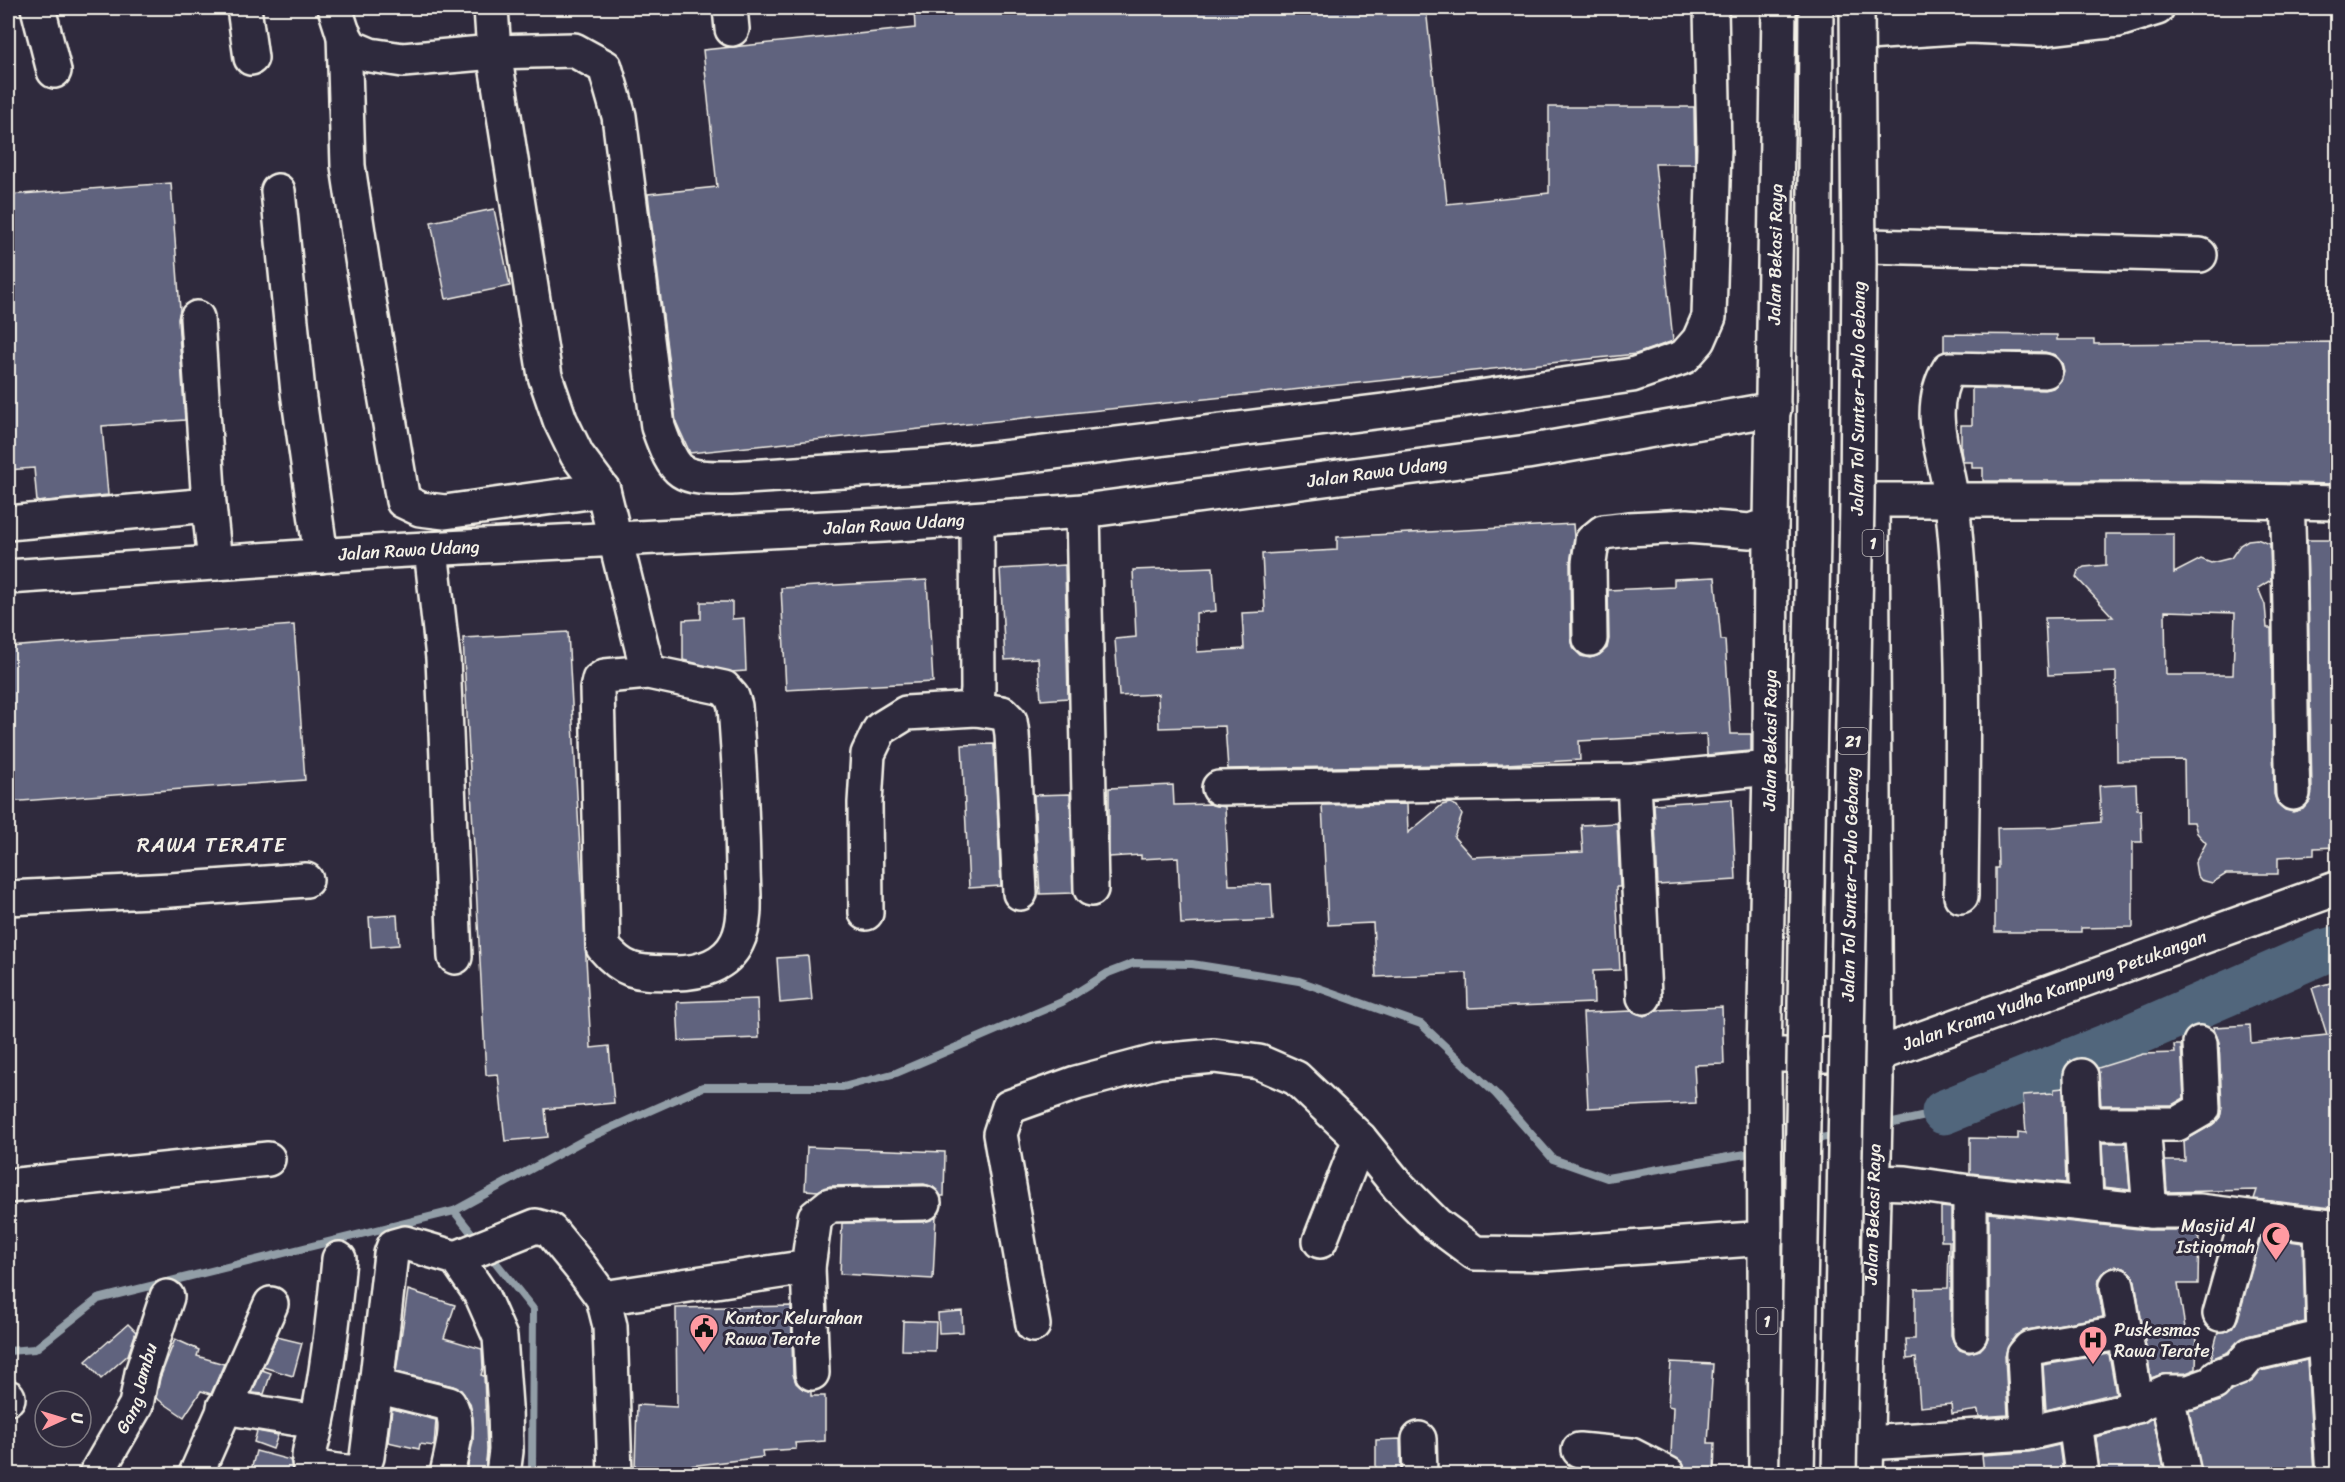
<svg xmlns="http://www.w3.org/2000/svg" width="2345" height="1482" viewBox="0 0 2345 1482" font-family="Sriracha,sans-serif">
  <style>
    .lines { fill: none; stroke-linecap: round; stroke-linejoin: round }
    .stream { stroke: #929ea7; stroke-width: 8 }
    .river { stroke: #51667c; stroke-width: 45 }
    .building { fill: #61647e; stroke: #f4f1e8; stroke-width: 1.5; fill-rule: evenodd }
    .minor-casing { stroke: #f4f1e8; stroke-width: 38 }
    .highway-casing { stroke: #f4f1e8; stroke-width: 38 }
    .minor { stroke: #2f2a3d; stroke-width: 33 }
    .highway { stroke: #2f2a3d; stroke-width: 33 }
    .highway-bridge-casing { stroke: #f4f1e8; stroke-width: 38; stroke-linecap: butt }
    .highway-bridge { stroke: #2f2a3d; stroke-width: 33 }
    .labels { text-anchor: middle; stroke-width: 6; stroke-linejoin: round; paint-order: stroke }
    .shield { fill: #2f2a3d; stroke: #b9b5b5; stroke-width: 1.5 }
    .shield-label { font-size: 16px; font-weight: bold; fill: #f4f1e8 }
    .street-label { font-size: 18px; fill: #f4f1e8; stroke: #2f2a3d }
    .poi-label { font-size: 18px; fill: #f4f1e8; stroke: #2f2a3d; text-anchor: start }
    .quarter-label { font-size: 21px; letter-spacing: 1.5px; fill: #f4f1e8; stroke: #2f2a3d }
  </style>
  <rect width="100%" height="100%" fill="#2f2a3d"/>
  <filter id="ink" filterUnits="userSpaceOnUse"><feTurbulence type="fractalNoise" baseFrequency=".0167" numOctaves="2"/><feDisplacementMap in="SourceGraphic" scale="12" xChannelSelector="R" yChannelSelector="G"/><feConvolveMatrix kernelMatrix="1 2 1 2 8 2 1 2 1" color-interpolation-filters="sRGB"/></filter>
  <g filter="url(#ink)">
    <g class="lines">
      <g class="stream">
        <polyline points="1884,1125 1944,1112"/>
        <polyline points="1810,1140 1837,1135"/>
        <polyline points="454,1211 586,1139 703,1087 843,1087 896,1073 1062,1002 1108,973 1134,963 1192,964 1299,981 1421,1024 1496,1094 1553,1159 1607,1178 1757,1152"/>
        <polyline points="489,1254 533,1309 532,1474"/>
        <polyline points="8,1351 35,1349 98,1299 454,1211 477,1240"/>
      </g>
      <polyline class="river" points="1944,1112 2112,1044 2322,952 2338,948"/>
    </g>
    <g class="building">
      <polygon points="914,8 1041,8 1042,14 1108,8 1426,8 1447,204 1549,193 1549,107 1694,107 1695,164 1655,164 1673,341 1636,354 690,453 676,422 648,194 717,187 703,50 915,28"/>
      <polygon points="171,183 180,310 178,319 185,420 102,426 108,495 37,502 34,468 8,470 8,195"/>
      <polygon points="494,209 510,286 446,299 431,222"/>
      <polygon points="1944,334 2057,335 2057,340 2094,340 2094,344 2337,342 2337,484 2198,481 1983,481 1983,468 1972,468 1972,462 1963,462 1961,451 1961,425 1972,425 1972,388 2045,390 2053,388 2061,380 2064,371 2062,363 2055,355 2045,352 1944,352"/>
      <polygon points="1573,524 1574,537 1570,563 1571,639 1574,649 1581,656 1590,658 1599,655 1607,648 1609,639 1608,590 1674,587 1674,579 1715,577 1721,640 1725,640 1731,734 1751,734 1751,751 1707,755 1706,734 1579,741 1580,760 1506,764 1228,769 1225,726 1159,728 1158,694 1119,696 1115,639 1136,637 1133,570 1213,567 1216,611 1196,613 1197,652 1244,649 1242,613 1265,612 1262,554 1337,550 1337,537"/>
      <path d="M2106,534H2174V573L2201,559L2211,563L2231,558L2240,545L2248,540L2257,539L2270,544L2271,580L2258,588L2265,605L2267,628H2271L2274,794L2277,803L2285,810L2293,812L2303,809L2310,801L2312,792L2307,540H2337V847L2314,848V855L2278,857V874H2226L2212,883L2201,880L2197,875L2195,863L2206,843L2197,833L2194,822H2185L2184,760L2117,761L2116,672L2048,675L2045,618L2113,617L2076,577L2078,571L2084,567L2106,565ZM2165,611L2235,613L2233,675H2166Z"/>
      <polygon points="1065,565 1068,698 1041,700 1038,658 1005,660 1000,569"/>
      <polygon points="927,580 933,682 786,690 781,588"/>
      <polygon points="701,602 732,602 732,619 744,618 746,671 731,672 683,660 683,620 701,619"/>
      <polygon points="294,625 305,780 8,802 8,647"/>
      <polygon points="568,632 591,1048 609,1046 614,1103 545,1109 548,1137 505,1141 498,1074 486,1075 463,638"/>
      <polygon points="994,744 1001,886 969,888 962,745"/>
      <polygon points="2136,784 2137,810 2141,810 2142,842 2133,842 2133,927 2081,928 2081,932 1995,932 1995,868 1998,868 1997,828 2053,827 2101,822 2099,786"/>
      <polygon points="1173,785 1174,805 1209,804 1225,807 1229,885 1271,884 1273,920 1181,924 1178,857 1141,859 1141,855 1109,857 1109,788"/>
      <polygon points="1070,794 1073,893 1040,894 1034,795"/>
      <polygon points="1732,799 1736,880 1658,885 1654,804"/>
      <polygon points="1450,803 1457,806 1462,815 1454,837 1472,857 1583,852 1581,825 1617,823 1620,887 1616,887 1620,970 1593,971 1594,1003 1468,1008 1467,973 1376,977 1373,923 1328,925 1322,805 1407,804 1408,833 1442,805"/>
      <polygon points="397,915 399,945 371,947 369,917"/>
      <polygon points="808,956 812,1000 780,1003 777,958"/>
      <polygon points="2337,981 2337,1183 2332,1208 2254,1199 2257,1190 2167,1192 2165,1161 2185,1161 2184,1141 2212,1125 2220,1117 2222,1108 2219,1042 2213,1027 2250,1025 2251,1043 2327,1035 2312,988"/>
      <polygon points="757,999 759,1038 679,1041 677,1002"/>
      <polygon points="1722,1007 1724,1064 1694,1065 1696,1103 1588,1108 1583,1013 1632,1011 1644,1016 1657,1010"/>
      <polygon points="2174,1045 2181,1045 2184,1098 2172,1105 2101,1105 2098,1068 2143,1054 2175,1053"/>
      <polygon points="2063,1088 2066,1183 1970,1173 1970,1138 2018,1139 2018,1132 2026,1133 2023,1095 2054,1093 2054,1089"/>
      <polygon points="2102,1143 2126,1143 2130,1190 2104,1187"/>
      <polygon points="807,1147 945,1152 944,1196 941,1196 933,1187 924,1184 830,1186 818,1191 805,1190"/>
      <polygon points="1941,1207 1951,1208 1951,1335 1954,1343 1960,1350 1969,1353 1980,1350 1986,1343 1989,1335 1989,1213 2148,1230 2199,1230 2198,1284 2178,1284 2186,1334 2197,1331 2196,1369 2186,1373 2163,1374 2151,1378 2135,1281 2131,1273 2124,1268 2115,1266 2105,1271 2099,1279 2098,1288 2103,1317 2027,1330 2016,1335 2010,1343 2005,1356 2008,1415 1979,1417 1978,1410 1952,1414 1951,1404 1920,1407 1916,1358 1907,1359 1906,1339 1915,1339 1915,1289 1948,1288 1949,1241 1941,1241"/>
      <polygon points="936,1216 933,1279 840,1274 842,1223 924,1222"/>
      <polygon points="2261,1237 2303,1243 2305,1322 2247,1336 2237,1342 2228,1352 2211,1359 2218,1332 2225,1332 2233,1328 2238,1319"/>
      <polygon points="408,1290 455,1305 444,1338 482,1349 483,1368 481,1375 484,1376 487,1450 485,1474 466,1474 473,1441 473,1419 470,1403 461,1390 453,1386 396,1372"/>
      <polygon points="791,1306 793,1374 796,1383 803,1389 811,1392 811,1396 825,1396 825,1441 795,1443 796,1449 762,1451 763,1457 681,1467 635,1466 637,1405 677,1407 676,1308"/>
      <polygon points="962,1311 963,1332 939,1333 938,1313"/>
      <polygon points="903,1321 936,1322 935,1351 902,1350"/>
      <polygon points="128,1324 136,1332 128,1355 101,1379 86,1361"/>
      <polygon points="277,1337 302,1343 293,1376 263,1367"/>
      <polygon points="175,1339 199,1350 197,1356 224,1364 211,1394 201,1391 184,1417 156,1398 160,1378"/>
      <polygon points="2109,1354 2116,1393 2046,1410 2043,1365"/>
      <polygon points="2307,1360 2314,1474 2202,1474 2189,1411 2220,1401 2231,1391 2253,1381 2261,1371"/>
      <polygon points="1671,1362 1713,1364 1708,1443 1715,1443 1714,1474 1686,1474 1683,1463 1671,1455 1673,1407 1668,1406"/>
      <polygon points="262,1370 271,1373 264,1394 252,1393"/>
      <polygon points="392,1409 436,1420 434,1446 420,1444 419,1449 388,1442"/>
      <polygon points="2153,1418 2165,1474 2100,1474 2096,1437 2127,1429"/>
      <polygon points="257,1431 278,1435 273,1449 254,1442"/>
      <polygon points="1400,1439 1401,1474 1376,1474 1376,1440"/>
      <polygon points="2059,1445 2063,1474 1984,1474 1982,1455 2029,1452"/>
      <polygon points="256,1451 290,1460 294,1474 250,1474"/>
    </g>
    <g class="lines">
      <g class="minor-casing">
        <g id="minor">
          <polyline points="38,8 54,71"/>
          <polyline points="244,8 251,58"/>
          <path d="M335,8L343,33L351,47L370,55L403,60L494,52L574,50L605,67L619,116L658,427C676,477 679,478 731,478L941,465L1037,454L1383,411L1632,375L1684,357L1699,340L1709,317L1714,148L1711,8"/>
          <polyline points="730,8 732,29"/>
          <polyline points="1868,33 1969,26 2039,29 2118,20 2157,8"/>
          <polyline points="344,34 348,166 362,259 403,501 420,509 445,512 603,490 577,455 560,420 545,376 494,52 491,8"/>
          <polyline points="278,191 298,392 321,556"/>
          <polyline points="1870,246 2200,255"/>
          <polyline points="197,318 209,505 215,563"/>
          <path d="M603,490L648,672L724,688L732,697L735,706C739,759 742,812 743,866C743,890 748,920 737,942C726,965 700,973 676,973C641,972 627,976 603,947L597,689L599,680L605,676L648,672"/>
          <polyline points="1872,500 2198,500 2338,503"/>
          <path d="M2287,503C2292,600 2289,696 2293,793"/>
          <polyline points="1083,511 1091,889"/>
          <polyline points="8,523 209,505"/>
          <polyline points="431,549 443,658 455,957"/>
          <path id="s1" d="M8,577L389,551L884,525L1083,511L1527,452L1774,409"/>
          <polyline points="1590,639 1589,563 1592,541 1603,532 1629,529 1687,526 1750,531 1771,524"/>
          <polyline points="976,709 1002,713 1010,721 1012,734 1020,893"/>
          <polyline points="1634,781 1644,997"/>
          <polyline points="1219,788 1634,781 1770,768"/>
          <path d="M1961,896C1962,765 1967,633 1952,503C1947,458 1923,412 1949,369L2045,371"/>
          <polyline points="8,898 171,890 306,880"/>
          <polyline points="866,913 865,803 868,754 880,729 906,713 976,709 978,689 977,519"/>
          <path id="s2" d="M1764,1055H1876L2338,888"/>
          <polyline points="2081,1076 2086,1203"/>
          <polyline points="2083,1124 2177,1124 2203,1109 2200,1043"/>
          <polyline points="2143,1124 2150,1211"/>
          <polyline points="1874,1182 1906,1183 1970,1192 2150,1211 2199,1211 2338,1228"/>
          <polyline points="8,1186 268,1159"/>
          <polyline points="2321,1226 2324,1337 2333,1474"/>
          <polyline points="1320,1241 1360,1139"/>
          <polyline points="456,1258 536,1226 550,1230 581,1268 603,1298 610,1326 615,1474"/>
          <path d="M339,1259C334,1314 328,1368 317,1422C315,1436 306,1453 310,1467C322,1468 350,1475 360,1470C364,1467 365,1462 367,1457L376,1386L449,1404C462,1422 451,1454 447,1474"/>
          <polyline points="2117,1285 2137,1406"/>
          <polyline points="603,1298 808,1267"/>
          <polyline points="2220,1314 2247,1218"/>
          <polyline points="1033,1325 1000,1134 1009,1107 1076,1083 1159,1061 1214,1056 1259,1062 1296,1078 1360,1139 1398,1186 1436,1224 1475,1253 1546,1254 1766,1238"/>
          <polyline points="1970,1334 1970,1192"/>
          <polyline points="812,1373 808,1267 815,1217 830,1205 924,1203"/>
          <polyline points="376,1386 391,1254 394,1246 405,1243 456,1258 482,1296 500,1337 505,1406 506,1451 503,1474"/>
          <polyline points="2166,1392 2184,1474"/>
          <polyline points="8,1398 8,1397"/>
          <polyline points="224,1407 317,1422"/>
          <polyline points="2075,1422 2082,1474"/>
          <polyline points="2028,1433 2024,1355 2030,1348 2125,1332"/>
          <polyline points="1419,1439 1420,1474"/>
          <polyline points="1867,1443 2028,1433 2120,1412 2166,1392 2189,1392 2214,1383 2218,1376 2239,1368 2251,1354 2324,1337"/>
          <polyline points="1579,1450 1631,1455 1668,1474"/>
          <path id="s3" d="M96,1474L136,1405L142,1373L167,1297"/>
          <polyline points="196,1474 271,1304"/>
        </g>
      </g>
      <g class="highway-casing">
        <g id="highway">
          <path id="s4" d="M1766,1474L1764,1055L1770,768L1771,524L1779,8"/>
          <path id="s5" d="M1866,1474L1876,1079L1872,501"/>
        </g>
      </g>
      <use href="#minor" class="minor"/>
      <use href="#highway" class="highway"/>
      <g class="highway-bridge-casing">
        <g id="highway-bridge">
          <polyline points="1797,1474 1813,537 1816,8"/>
          <path id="s6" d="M1839,1474L1857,502L1859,262L1857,8"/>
        </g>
      </g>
      <use href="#highway-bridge" class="highway-bridge"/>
    </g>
  </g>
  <defs>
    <g id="mosque-pin" transform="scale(1.5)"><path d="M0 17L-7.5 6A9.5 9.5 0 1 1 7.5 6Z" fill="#ff9aa2" stroke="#2f2a3d"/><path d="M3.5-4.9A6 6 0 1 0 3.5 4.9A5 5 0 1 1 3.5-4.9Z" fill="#111"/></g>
    <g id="civic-pin" transform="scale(1.5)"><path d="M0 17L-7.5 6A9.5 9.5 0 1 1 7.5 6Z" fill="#ff9aa2" stroke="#2f2a3d"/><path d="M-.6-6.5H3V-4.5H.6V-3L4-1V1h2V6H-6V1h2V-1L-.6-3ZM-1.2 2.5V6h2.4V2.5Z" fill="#111"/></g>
    <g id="hospital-pin" transform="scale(1.5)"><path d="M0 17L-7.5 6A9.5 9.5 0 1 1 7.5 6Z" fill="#ff9aa2" stroke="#2f2a3d"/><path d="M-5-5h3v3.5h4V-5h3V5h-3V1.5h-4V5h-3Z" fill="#111"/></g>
  </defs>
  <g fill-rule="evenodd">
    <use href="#mosque-pin" x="2276" y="1236"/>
    <use href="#civic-pin" x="704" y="1328"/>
    <use href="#hospital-pin" x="2093" y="1340"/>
  </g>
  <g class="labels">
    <g class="shield">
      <rect x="1862.5" y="530" width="21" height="26" rx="4.5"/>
      <rect x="1838" y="728" width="30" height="26" rx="4.5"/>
      <rect x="1756.5" y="1308" width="21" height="26" rx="4.5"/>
    </g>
    <g class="shield-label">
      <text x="1873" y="549">1</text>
      <text x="1853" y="747">21</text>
      <text x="1767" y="1327">1</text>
    </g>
    <g class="street-label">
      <text dy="6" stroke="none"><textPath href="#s4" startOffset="1220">Jalan Bekasi Raya</textPath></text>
      <text dy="6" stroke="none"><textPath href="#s6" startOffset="1076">Jalan Tol Sunter–Pulo Gebang</textPath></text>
      <text dy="6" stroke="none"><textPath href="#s1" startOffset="1374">Jalan Rawa Udang</textPath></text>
      <text dy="6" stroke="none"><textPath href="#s1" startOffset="888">Jalan Rawa Udang</textPath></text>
      <text dy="6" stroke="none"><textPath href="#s1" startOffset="402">Jalan Rawa Udang</textPath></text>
      <text dy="6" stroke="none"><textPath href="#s4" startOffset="734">Jalan Bekasi Raya</textPath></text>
      <text dy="6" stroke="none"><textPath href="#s6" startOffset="590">Jalan Tol Sunter–Pulo Gebang</textPath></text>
      <text dy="6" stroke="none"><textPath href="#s2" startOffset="302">Jalan Krama Yudha Kampung Petukangan</textPath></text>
      <text dy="6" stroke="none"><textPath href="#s5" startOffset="260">Jalan Bekasi Raya</textPath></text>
      <text dy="6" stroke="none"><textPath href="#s3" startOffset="96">Gang Jambu</textPath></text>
    </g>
    <g class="poi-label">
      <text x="2255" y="1232" text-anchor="end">Masjid Al<tspan x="2255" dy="21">Istiqomah</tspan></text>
      <text x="725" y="1324">Kantor Kelurahan<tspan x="725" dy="21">Rawa Terate</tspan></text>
      <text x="2114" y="1336">Puskesmas<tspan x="2114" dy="21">Rawa Terate</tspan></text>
    </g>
    <g class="quarter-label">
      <text x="212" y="852">RAWA TERATE</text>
    </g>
  </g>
  <rect width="2345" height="1482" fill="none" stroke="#2f2a3d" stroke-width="30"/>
  <rect x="15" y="15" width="2315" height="1452" fill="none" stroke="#f4f1e8" stroke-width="2" filter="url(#ink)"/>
  <g transform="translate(63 1419) rotate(86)"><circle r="28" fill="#2f2a3d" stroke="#7e7a81" stroke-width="1.5"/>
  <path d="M0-4.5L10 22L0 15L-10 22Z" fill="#ff9aa2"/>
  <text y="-9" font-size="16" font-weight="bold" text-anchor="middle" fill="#f4f1e8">U</text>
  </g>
</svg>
